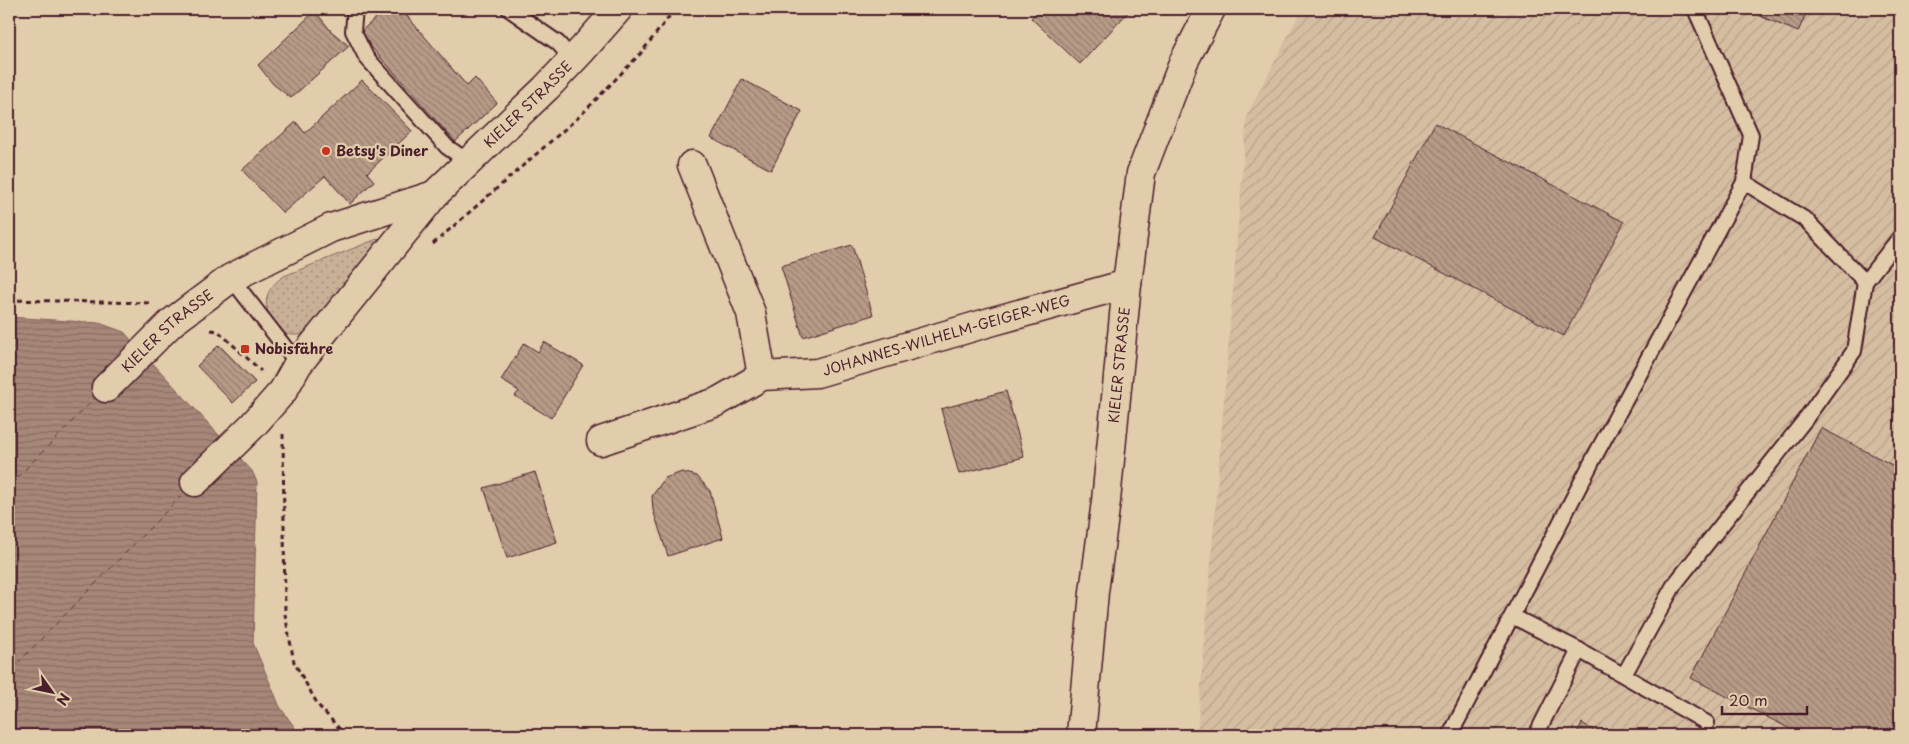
<svg xmlns="http://www.w3.org/2000/svg" width="1909" height="744" viewBox="0 0 1909 744" font-family="'Playpen Sans',sans-serif">
  <style>
    .industrial { fill: url(#industrial-furrows) }
    .grass { fill: url(#grass-dots); stroke: #896860 }
    .water { fill: url(#water-rules); stroke: #815d59 }
    .lines { fill: none; stroke-linecap: round; stroke-linejoin: round }
    .ferry { stroke: #5c343a; stroke-width: 1; stroke-dasharray: 6 5; stroke-linecap: butt }
    .building { fill: url(#building-back-hatch); stroke: #4a1f2b }
    .lane-casing { stroke: #4a1f2b; stroke-width: 18 }
    .street-casing { stroke: #4a1f2b; stroke-width: 31 }
    .secondary-casing { stroke: #4a1f2b; stroke-width: 31 }
    .path { stroke: #4a1f2b; stroke-width: 3; stroke-dasharray: 5 4; stroke-linecap: butt }
    .lane { stroke: #e1ccab; stroke-width: 14 }
    .street { stroke: #e1ccab; stroke-width: 28 }
    .secondary { stroke: #e1ccab; stroke-width: 28 }
    .poi-dot { fill: #c8321e; stroke: #e1ccab; stroke-width: 2 }
    .labels { text-anchor: middle; stroke-width: 4.5; stroke-linejoin: round; paint-order: stroke }
    .street-label { font-size: 14px; fill: #4a1f2b; stroke: #e1ccab }
    .poi-label { font-size: 14px; font-weight: bold; fill: #4a1f2b; stroke: #e1ccab; text-anchor: start }
  </style>
  <defs>
    <pattern id="industrial-furrows" width="10" height="10" patternUnits="userSpaceOnUse" patternTransform="scale(1.25)"><rect width="10" height="10" fill="#d4bda0"/><path d="M-1 1l2-2M0 10L10 0M9 11l2-2" fill="none" stroke="#b8a28a"/></pattern>
    <pattern id="grass-dots" width="8" height="8" patternUnits="userSpaceOnUse" patternTransform="scale(1.25)"><rect width="8" height="8" fill="#c8b096"/><path d="M2 2h.1M6 6h.1" fill="none" stroke="#a48f7b" stroke-width="1.8" stroke-linecap="round"/></pattern>
    <pattern id="water-rules" width="6" height="5" patternUnits="userSpaceOnUse" patternTransform="scale(1.25)"><rect width="6" height="5" fill="#a68778"/><path d="M0 2.5h6" fill="none" stroke="#896e63"/></pattern>
    <pattern id="building-back-hatch" width="6" height="6" patternUnits="userSpaceOnUse" patternTransform="scale(1.25)"><rect width="6" height="6" fill="#b79b87"/><path d="M-1 5l2 2M0 0l6 6M5-1l2 2" fill="none" stroke="#977e6f"/></pattern>
  </defs>
  <rect width="100%" height="100%" fill="#e1ccab"/>
  <filter id="ink" filterUnits="userSpaceOnUse"><feTurbulence type="fractalNoise" baseFrequency=".02" numOctaves="2"/><feDisplacementMap in="SourceGraphic" scale="10" xChannelSelector="R" yChannelSelector="G"/><feConvolveMatrix kernelMatrix="1 2 1 2 8 2 1 2 1" color-interpolation-filters="sRGB"/></filter>
  <g filter="url(#ink)">
    <polygon class="industrial" points="1302,9 1900,9 1900,735 1197,735 1247,115"/>
    <path class="grass" d="M377,239L382,241L312,333C303,334 290,338 281,331C278,329 276,325 274,322C260,305 266,288 284,276Z"/>
    <polygon class="water" points="9,317 99,323 124,332 252,471 257,482 253,643 280,707 300,735 9,735"/>
    <g class="lines">
      <g class="ferry">
        <polyline points="9,486 96,397"/>
        <polyline points="9,672 185,492"/>
      </g>
    </g>
    <g class="building">
      <polygon points="386,9 401,9 467,86 475,78 497,103 455,142 359,33"/>
      <polygon points="1040,9 1131,9 1080,64 1031,18"/>
      <polygon points="1763,9 1808,9 1798,32 1760,16"/>
      <polygon points="315,11 331,31 349,46 291,98 273,84 258,65"/>
      <polygon points="742,79 802,111 771,170 711,138"/>
      <polygon points="362,80 412,131 367,173 374,181 350,204 325,176 283,213 242,170 296,122 305,133"/>
      <polygon points="1435,123 1624,222 1564,336 1375,237"/>
      <polygon points="852,245 873,315 803,337 781,266"/>
      <polygon points="544,342 583,365 551,418 515,396 519,391 501,380 524,343 538,352"/>
      <polygon points="219,345 255,382 233,403 197,366"/>
      <polygon points="1006,391 1024,457 959,474 941,409"/>
      <polygon points="1821,428 1900,469 1900,735 1802,735 1691,678"/>
      <polygon points="535,472 557,542 507,558 484,488"/>
      <polygon points="682,472 697,476 710,491 723,538 668,556 653,510 652,496 665,478"/>
      <polygon points="1582,723 1600,735 1576,735"/>
    </g>
    <g class="lines">
      <g class="lane-casing">
        <g id="lane">
          <polyline points="355,9 353,31 366,57 447,147 469,162"/>
          <polyline points="509,9 558,43 573,60"/>
          <polyline points="231,278 298,364"/>
          <polyline points="1865,282 1900,237"/>
          <polyline points="1512,616 1579,650 1707,723"/>
          <polyline points="1624,675 1674,585 1804,421 1854,351 1865,282 1806,220 1744,182"/>
          <polyline points="1450,735 1596,454 1744,182 1751,135 1695,9"/>
          <polyline points="1536,735 1579,650"/>
        </g>
      </g>
      <g class="street-casing">
        <g id="street">
          <polyline points="692,165 751,313 762,376"/>
          <path id="s1" d="M601,441L717,402L762,376L817,373L990,322L1127,284"/>
          <path id="s2" d="M1081,735L1094,592L1106,501L1127,284L1141,173L1184,61L1211,9"/>
        </g>
      </g>
      <g class="secondary-casing">
        <g id="secondary">
          <path id="s3" d="M106,388L171,323L231,278L331,228L434,195"/>
          <path id="s4" d="M195,482L253,425L283,391L298,364L434,195L546,88L582,50L618,9"/>
        </g>
      </g>
      <g class="path">
        <polyline points="433,244 581,115 641,53 675,9"/>
        <polyline points="9,300 151,303"/>
        <polyline points="211,330 218,331 261,371"/>
        <polyline points="283,434 285,614 294,662 318,705 345,735"/>
      </g>
      <use href="#lane" class="lane"/>
      <use href="#street" class="street"/>
      <use href="#secondary" class="secondary"/>
    </g>
  </g>
  <g class="poi-dot">
    <circle cx="326" cy="151" r="5"/>
    <rect x="240" y="344" width="10" height="10" rx="2.5"/>
  </g>
  <g class="labels">
    <g class="street-label">
      <text dy="5" stroke="none"><textPath href="#s4" startOffset="505">KIELER STRASSE</textPath></text>
      <text dy="5" stroke="none"><textPath href="#s3" startOffset="84">KIELER STRASSE</textPath></text>
      <text dy="5" stroke="none"><textPath href="#s1" startOffset="364">JOHANNES-WILHELM-GEIGER-WEG</textPath></text>
      <text dy="5" stroke="none"><textPath href="#s2" startOffset="372">KIELER STRASSE</textPath></text>
    </g>
    <g class="poi-label">
      <text x="336" y="156">Betsy's Diner</text>
      <text x="255" y="354">Nobisfähre</text>
    </g>
  </g>
  <rect width="1909" height="744" fill="none" stroke="#e1ccab" stroke-width="30"/>
  <rect x="15" y="15" width="1879" height="714" fill="none" stroke="#4a1f2b" stroke-width="2" filter="url(#ink)"/>
  <g transform="translate(52 692) rotate(123)" stroke="#e1ccab" stroke-width="4" paint-order="stroke">
  <path d="M0-4L9 19L0 12L-9 19Z" fill="#4a1f2b"/>
  <text y="-8" font-size="14" font-weight="bold" text-anchor="middle" fill="#4a1f2b">N</text>
  </g>
  <path d="M1722 706v8h85v-8" fill="none" stroke="#4a1f2b" stroke-width="2.5"/>
  <text x="1729" y="706" font-size="15" fill="#4a1f2b" stroke="#e1ccab" stroke-width="4" paint-order="stroke">20 m</text>
</svg>
